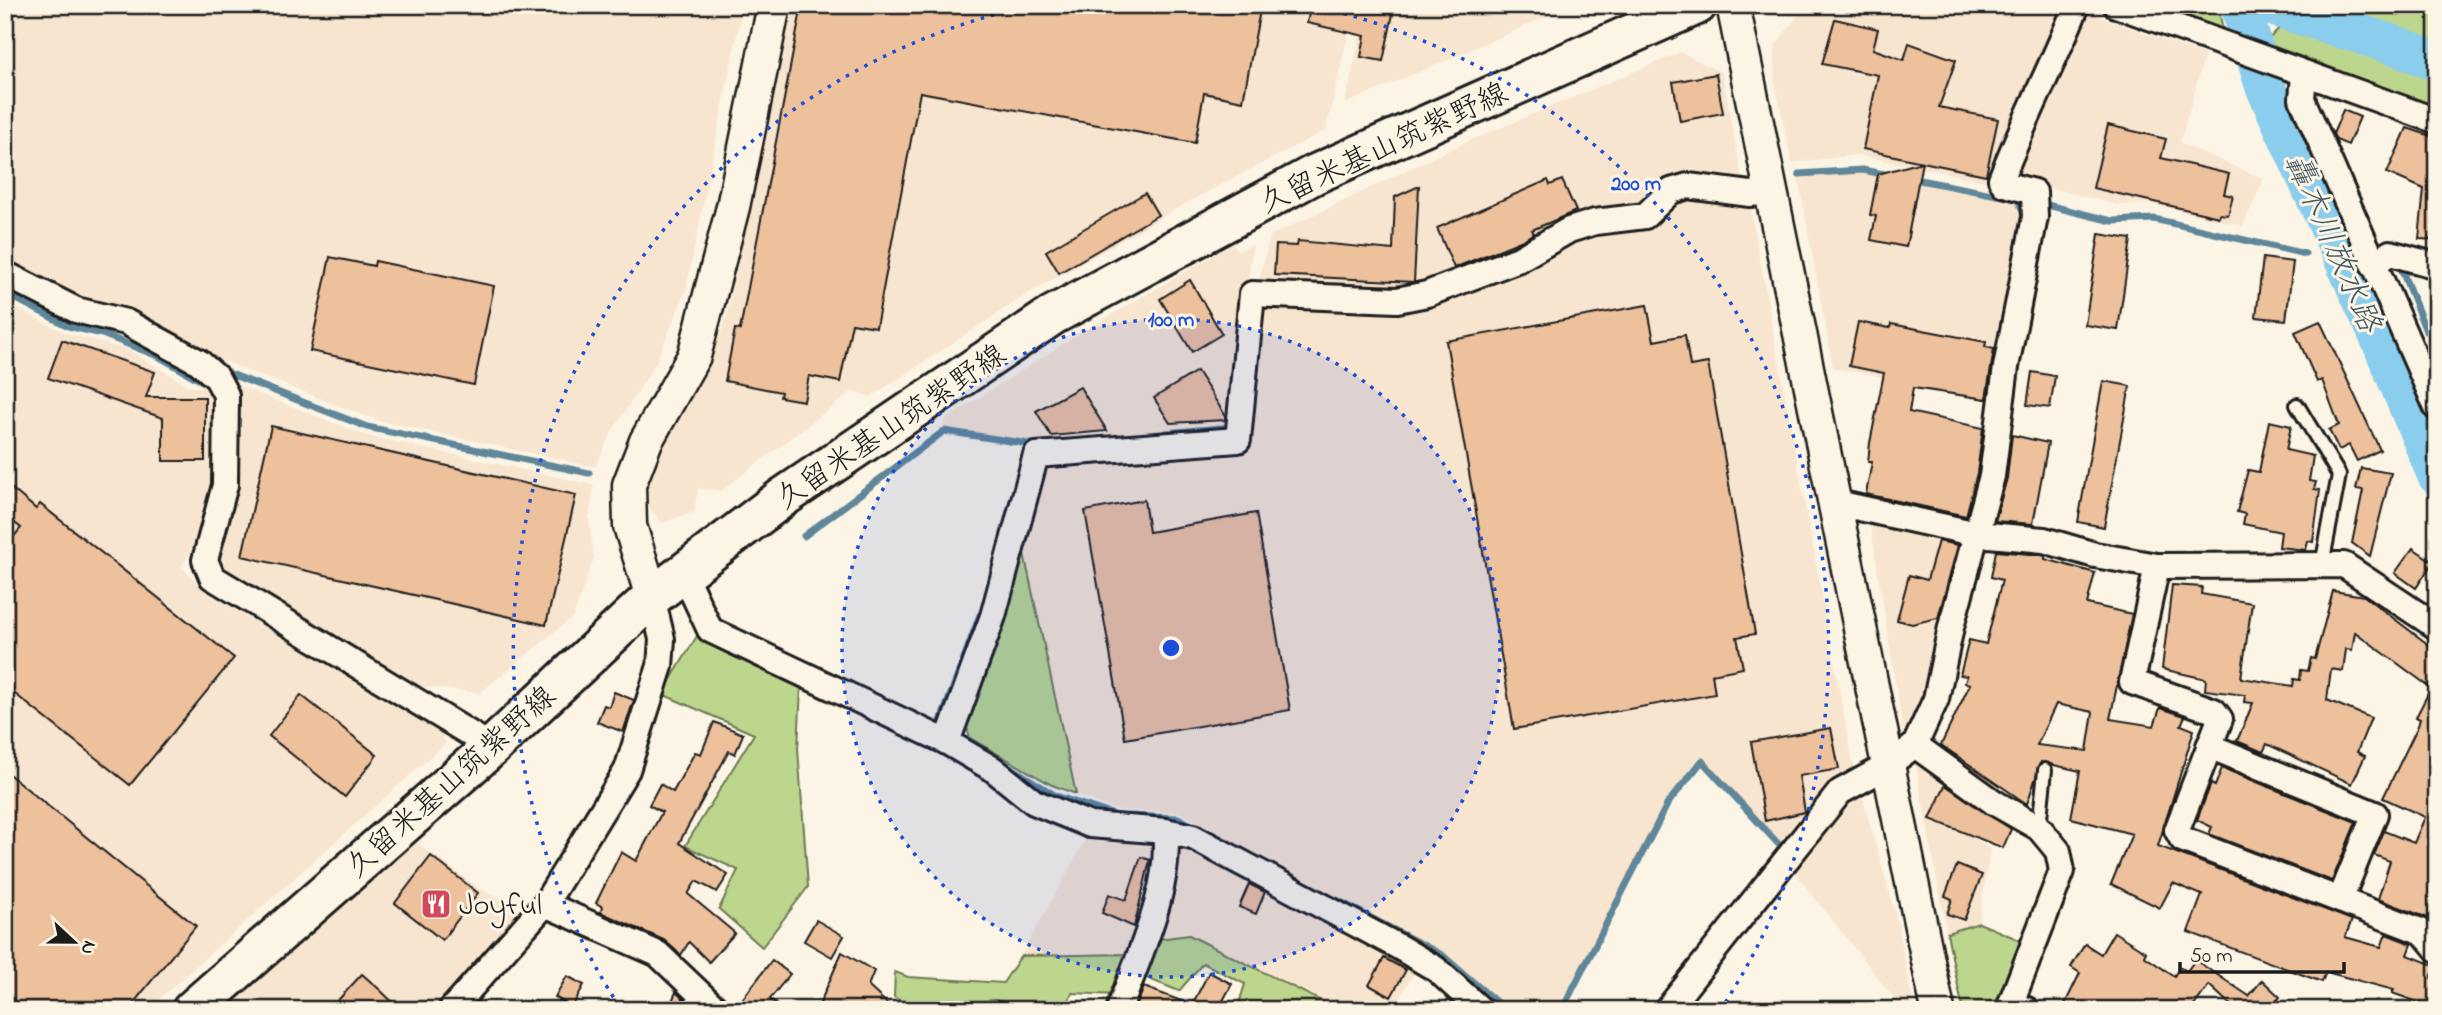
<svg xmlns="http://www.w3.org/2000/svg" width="2442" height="1015" viewBox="0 0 2442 1015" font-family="'Indie Flower','Klee One',sans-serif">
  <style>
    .built { fill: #f8e5cf }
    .green { fill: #bdd68d; stroke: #6c7954; stroke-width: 2 }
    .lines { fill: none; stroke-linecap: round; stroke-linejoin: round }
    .stream { stroke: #5f8699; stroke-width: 7 }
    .river { stroke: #8bcdec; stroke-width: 40 }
    .building { fill: #eec19d; stroke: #1c1c1c; stroke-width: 2; fill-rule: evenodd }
    .service-casing { stroke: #1c1c1c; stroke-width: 18 }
    .minor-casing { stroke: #1c1c1c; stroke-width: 30 }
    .tertiary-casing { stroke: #1c1c1c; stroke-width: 37 }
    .primary-casing { stroke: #1c1c1c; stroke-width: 44 }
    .service { stroke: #fcf5e5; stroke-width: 12 }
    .minor { stroke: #fcf5e5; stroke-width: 24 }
    .tertiary { stroke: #fcf5e5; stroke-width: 32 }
    .primary { stroke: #fcf5e5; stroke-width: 38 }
    .ring { fill: none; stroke: #1d4ed8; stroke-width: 3.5; stroke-dasharray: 3.5 7 }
    .labels { text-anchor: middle; stroke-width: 6; stroke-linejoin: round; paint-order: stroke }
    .street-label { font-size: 30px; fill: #1c1c1c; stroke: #fcf5e5 }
    .poi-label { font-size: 30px; fill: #1c1c1c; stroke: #fcf5e5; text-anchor: start }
    .water-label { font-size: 32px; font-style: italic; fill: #435a65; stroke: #fcf5e5 }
    .centre { fill: #1d4ed8; stroke: #fcf5e5; stroke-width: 3.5 }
    .ring-label { font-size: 21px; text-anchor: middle; font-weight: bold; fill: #1d4ed8; stroke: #fcf5e5; stroke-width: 6; stroke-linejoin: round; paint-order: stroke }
  </style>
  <rect width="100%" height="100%" fill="#fcf5e5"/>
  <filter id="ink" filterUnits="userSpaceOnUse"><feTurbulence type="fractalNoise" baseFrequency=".0143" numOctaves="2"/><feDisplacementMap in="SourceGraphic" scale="14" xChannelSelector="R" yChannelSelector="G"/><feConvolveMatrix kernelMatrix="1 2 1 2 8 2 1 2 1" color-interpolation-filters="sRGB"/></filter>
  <g filter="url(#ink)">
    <g class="built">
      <polygon points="5,5 743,5 686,290 656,363 613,430 595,467 376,420 81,306 5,267"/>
      <polygon points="791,5 1355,5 1326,130 1192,200 1024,296 871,397 853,391 721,491 698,488 694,512 662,523 649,507 648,482 652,468 710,363 728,311"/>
      <polygon points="1367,5 1574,5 1345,104"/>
      <polygon points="1821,5 2071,5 1991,182 1857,155 1792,163 1774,77 1775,46 1801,11"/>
      <polygon points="2084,11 2205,55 2180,143 2264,179 2243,226 2151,204 2118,205 2017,180 2012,169"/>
      <polygon points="1681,52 1722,73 1742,179 1684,171 1667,177 1637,203 1577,212 1514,248 1404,290 1259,280 1270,236 1455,147"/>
      <polygon points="1865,171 2016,201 2021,210 1989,396 1833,368 1798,177"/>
      <polygon points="1688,195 1750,206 1855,775 1782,845 1701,757 1668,798 1559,1010 1510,1010 1448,955 1178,812 1116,810 1076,794 1022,544 1045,463 1247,448 1264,300 1419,311 1584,234 1650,224"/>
      <polygon points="1233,244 1238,251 1253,245 1248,280 1243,283 1229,425 1026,442 944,428 946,419 1087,329"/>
      <polygon points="5,302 63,332 128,350 191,387 204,387 211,399 210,495 197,540 181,567 210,595 439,730 446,743 147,1010 5,1010"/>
      <polygon points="236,385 368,436 594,485 589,518 594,558 573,617 480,693 410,685 225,573 215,544 232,496"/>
      <polygon points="1869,517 1967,539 1939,622 1932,683 1904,736"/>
      <polygon points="1914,756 1984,801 1970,835 1990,849 1979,923 1947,933"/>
      <polygon points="1862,795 1898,923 1914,1010 1895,1010 1900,1006 1789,865 1846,805"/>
      <polygon points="1088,835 1149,841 1163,863 1127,954 1021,956"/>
      <polygon points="416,842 480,889 518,908 521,919 439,1010 226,1010"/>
      <polygon points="1177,842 1417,968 1394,1009 1339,1010 1189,935 1151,940"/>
    </g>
    <g class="green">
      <polygon points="2153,5 2218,5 2223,30"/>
      <polygon points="2328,5 2426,5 2437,10 2437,44"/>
      <polygon points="2282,25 2417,63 2437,73 2437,108 2265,43"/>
      <polygon points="1022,544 1076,794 1052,785 970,738 965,721"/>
      <polygon points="697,636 801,686 798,749 808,887 762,947 719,909 738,870 685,846 754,734 662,694"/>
      <polygon points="1979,923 2027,943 2003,1010 1963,1010 1947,933"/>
      <polygon points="1189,935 1339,1010 1237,1010 1245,984 1203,963 1179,991 1139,975 1151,940"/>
      <polygon points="1131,954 1117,995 1072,993 1064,1010 1032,1010 995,1000 916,1010 894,997 895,972 908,977 1003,983 1021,956"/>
    </g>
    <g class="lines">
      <g class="stream">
        <polyline points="1799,174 1862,170 1890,175"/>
        <polyline points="1909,178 2018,199 2024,214"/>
        <polyline points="2043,204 2112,221 2154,219 2305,254"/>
        <polyline points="2419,272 2402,271 2426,331"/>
        <polyline points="5,293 68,326 102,334 158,356 200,380 208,375"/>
        <polyline points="218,369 367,427 589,473"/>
        <polyline points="1166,433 1231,427 1231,424"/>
        <polyline points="804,536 944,431 1036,445"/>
        <polyline points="938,729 980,615"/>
        <polyline points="966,739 978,746"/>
        <polyline points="1002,762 1056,796 1114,815"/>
        <polyline points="1129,816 1178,818 1195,827"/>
        <polyline points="1337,900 1442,955 1505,1010"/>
        <polyline points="1562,1010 1668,803 1702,761 1782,848"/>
      </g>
      <g class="river">
        <polyline points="2240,5 2265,86 2383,345 2437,475"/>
        <polyline points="2269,5 2403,48 2437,62"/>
      </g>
    </g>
    <g class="building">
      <polygon points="802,5 1261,5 1243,101 1204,93 1195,143 920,92 876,327 852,323 840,382 809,376 804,401 780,397 781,392 725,381 735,329 740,330"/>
      <polygon points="1311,5 1349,5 1393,14 1383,61 1361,57 1365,36 1307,23"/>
      <polygon points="1835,19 1878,29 1873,49 1904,60 1909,43 1956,60 1939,107 1998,119 1986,175 1922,162 1906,247 1871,240 1876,216 1870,215 1878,174 1922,162 1863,149 1878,75 1822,64"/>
      <polygon points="1716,74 1723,113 1680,121 1673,82"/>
      <polygon points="2343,110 2360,117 2348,145 2336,140 2333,134"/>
      <polygon points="2108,125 2166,139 2161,158 2229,174 2224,194 2233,196 2228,215 2220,214 2219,217 2093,188"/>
      <polygon points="2407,128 2437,138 2437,240 2419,239 2424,189 2387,173"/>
      <polygon points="1548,180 1550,185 1562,180 1576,211 1532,230 1534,233 1523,240 1454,268 1437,228"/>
      <polygon points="1419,186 1414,282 1274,275 1276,245 1297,246 1298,241 1393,250 1395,197"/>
      <polygon points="1145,193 1158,215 1059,273 1046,251"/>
      <polygon points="2099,234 2131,239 2118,330 2085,325"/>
      <polygon points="330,257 374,266 375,261 494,286 474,385 310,351"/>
      <polygon points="2263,258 2293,262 2286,320 2256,317"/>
      <polygon points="1190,280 1222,334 1192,352 1160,299"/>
      <polygon points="1647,305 1654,341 1685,335 1690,366 1708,363 1755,634 1737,637 1743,668 1712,674 1715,694 1514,729 1446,341"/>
      <polygon points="2320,321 2380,450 2357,461 2349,445 2339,450 2329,430 2339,425 2322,380 2317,382 2295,332"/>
      <polygon points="1858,322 1890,328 1891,324 1986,342 1985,347 1994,349 1986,399 1913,388 1909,412 1983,428 1977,473 1966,516 1866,494 1872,462 1868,462 1870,443 1884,373 1849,366"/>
      <polygon points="62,340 155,372 146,397 205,397 205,461 163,461 163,418 48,378"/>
      <polygon points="1197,371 1225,415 1225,420 1170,423 1154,398"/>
      <polygon points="2032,372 2055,376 2050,408 2027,405"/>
      <polygon points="2103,381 2130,386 2104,527 2078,522"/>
      <polygon points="1080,387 1107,431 1051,436 1036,411"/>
      <polygon points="2269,421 2291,426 2286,450 2313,456 2309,481 2316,482 2314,489 2320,490 2313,542 2308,541 2306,550 2279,547 2281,532 2243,524 2245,514 2237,512 2248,470 2259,472"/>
      <polygon points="271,426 576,495 546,625 242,556"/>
      <polygon points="2012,435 2048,443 2033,524 1995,521 2007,478"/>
      <polygon points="2361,468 2391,473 2370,556 2352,543 2363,490 2356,489"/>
      <polygon points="5,483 36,509 40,504 234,658 130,785 5,686 5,547 21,528 5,515"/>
      <polygon points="1144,500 1149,532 1256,513 1290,710 1125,739 1085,511"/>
      <polygon points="1938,541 1958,545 1938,618 1912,624 1897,620 1909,575 1927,580"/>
      <polygon points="2413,548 2433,562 2416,588 2395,573"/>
      <path d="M1996,551L2041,555L2045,556V559L2095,573L2087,604L2132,614L2110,719L2154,726L2160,708L2185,716L2181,725L2194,730L2158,846L2352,920L2345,937L2381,947L2386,934L2412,944L2408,955L2436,966L2431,978L2437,980V994L2432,1007L2392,993L2394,990L2326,972L2322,982L2188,932L2202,895L2173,883L2160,908L2111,884L2132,834L2071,818L2080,771L2041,762L2027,804L1941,745L1970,684L1965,683L1967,676L1960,675L1969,640L1986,644L2002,580L1991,577ZM2056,704L2093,712L2087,751L2037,745Z"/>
      <polygon points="2172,585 2202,587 2201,594 2252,603 2241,678 2293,686 2294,679 2300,680 2301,670 2308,671 2311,658 2315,659 2333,591 2364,596 2437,651 2437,925 2428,918 2378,899 2390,861 2374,855 2384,831 2414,843 2425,817 2383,798 2418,726 2420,719 2416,717 2431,688 2355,632 2352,650 2346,649 2343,671 2331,669 2327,700 2371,718 2357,752 2365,756 2352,784 2267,744 2263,752 2237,741 2253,703 2244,702 2245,695 2205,690 2206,679 2162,669"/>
      <polygon points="614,692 634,700 623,732 597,722 604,705 609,707"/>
      <polygon points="301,695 377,755 345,797 269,736"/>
      <polygon points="714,722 743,734 735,754 729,751 679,843 728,875 717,892 696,881 688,894 735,933 709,962 689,942 681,955 664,940 600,912 603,907 596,903 621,852 636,861 662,812 649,805 660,784 673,792 695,752 701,754"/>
      <polygon points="1831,728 1839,769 1799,776 1805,812 1765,821 1751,742"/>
      <polygon points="2222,768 2356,822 2332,881 2209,834 2212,827 2197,820 2211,784 2215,786"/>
      <polygon points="5,771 196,926 128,1010 5,1010"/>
      <polygon points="1945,785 2011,829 2003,848 1930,819"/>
      <polygon points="431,856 478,893 442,940 395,903"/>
      <polygon points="1141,857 1150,860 1134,927 1102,913 1109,894 1126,900"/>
      <polygon points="1957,865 1982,875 1964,920 1947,914 1952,899 1945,896"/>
      <polygon points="1249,884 1265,892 1256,914 1239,907"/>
      <polygon points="816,920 844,936 832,957 804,941"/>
      <polygon points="2114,932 2146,952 2144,956 2174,976 2180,967 2187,971 2195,960 2249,996 2262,980 2280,997 2269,1010 2236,1010 2209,985 2191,1010 2062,1010 2080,973 2071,967 2085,944 2101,954"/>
      <polygon points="842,952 874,971 868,986 894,1010 817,1010"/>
      <polygon points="1384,958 1406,970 1391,997 1369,985"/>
      <polygon points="772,960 790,974 770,999 784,1010 734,1010"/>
      <polygon points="1209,972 1232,984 1218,1010 1135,1010 1144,987 1192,1005"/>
      <polygon points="362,974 379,989 401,1010 329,1010"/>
      <polygon points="567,976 584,985 572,1007 555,997"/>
      <polygon points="676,992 695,1010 668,1010"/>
    </g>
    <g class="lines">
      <g class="service-casing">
        <g id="service">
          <polyline points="2297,405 2339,475 2322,565"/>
          <polyline points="2039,828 2045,770"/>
        </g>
      </g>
      <g class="minor-casing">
        <g id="minor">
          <polyline points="2116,5 2437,121"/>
          <polyline points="2304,74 2302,99 2437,408"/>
          <polyline points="2373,264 2390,253 2437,266"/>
          <polyline points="5,274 76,310 126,322 199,362 217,378 226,395 225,485 205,560 212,577 492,747"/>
          <polyline points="1837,503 1977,534 2044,540 2095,555 2157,566 2344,565 2437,627"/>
          <polyline points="2157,566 2132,682 2214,711 2220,719 2177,830 2182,839 2423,932 2437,949"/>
          <polyline points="684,574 710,630 947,742 993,769 1034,802 1090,825 1165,831 1193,837 1399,947 1436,969 1481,1010"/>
          <polyline points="947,742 993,616 1036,455 1238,440 1252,294 1397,300 1427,294 1519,259 1569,230 1595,222 1645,216 1671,191 1688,186 1750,194 1773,192"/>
          <polyline points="1915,745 1995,803 2039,828 2058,851 2062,871 2011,1003 2027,1010"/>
          <polyline points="2209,746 2375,814 2340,900"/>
          <polyline points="545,904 658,954 717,1010"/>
          <polyline points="451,1010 545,904 627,770 660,666 662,639 652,597"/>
          <path d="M1119,1010C1138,956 1172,888 1165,831"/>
          <path d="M1667,1010L1840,792L1887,766L1915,745L1936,699L1951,627L1992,476L2006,367L2035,217L2034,192L2004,184L2001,179C2024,120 2053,64 2077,5"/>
        </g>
      </g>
      <g class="tertiary-casing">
        <g id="tertiary">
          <polyline points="1733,5 1938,1010"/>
          <polyline points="652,597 630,526 629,485 646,441 694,356 733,207 774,5"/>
        </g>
      </g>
      <g class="primary-casing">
        <polyline id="primary" points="192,1010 492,747 652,597 782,498 1053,315 1313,175 1697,5"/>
      </g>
      <use href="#service" class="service"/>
      <use href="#minor" class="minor"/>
      <use href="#tertiary" class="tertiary"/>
      <use href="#primary" class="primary"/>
    </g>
  </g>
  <circle cx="1171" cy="648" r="329" fill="#1d4ed8" fill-opacity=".12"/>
  <g class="ring">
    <circle cx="1171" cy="648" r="329"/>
    <path d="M619 1006A658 658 0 0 1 1029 6M1313 6A658 658 0 0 1 1723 1006"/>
  </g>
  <defs>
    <g id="restaurant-square" transform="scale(1.575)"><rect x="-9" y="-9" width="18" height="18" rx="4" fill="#d1495b" stroke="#fcf5e5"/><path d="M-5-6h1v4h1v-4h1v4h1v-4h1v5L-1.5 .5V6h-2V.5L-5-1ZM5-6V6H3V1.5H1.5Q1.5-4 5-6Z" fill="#fff"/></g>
  </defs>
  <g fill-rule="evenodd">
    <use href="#restaurant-square" x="436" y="904"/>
  </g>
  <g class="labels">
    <g class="street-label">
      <text transform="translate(1383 147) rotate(-25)" y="10">久留米基山筑紫野線</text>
      <text transform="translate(890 426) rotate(-34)" y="10">久留米基山筑紫野線</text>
      <text transform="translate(450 781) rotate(-42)" y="10">久留米基山筑紫野線</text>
    </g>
    <g class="poi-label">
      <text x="459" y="914">Joyful</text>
    </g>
    <g class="water-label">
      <text transform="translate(2334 242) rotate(66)" y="11">轟木川放水路</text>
    </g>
  </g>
  <circle cx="1171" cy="648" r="10" class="centre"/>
  <g class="ring-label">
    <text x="1636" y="190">200 m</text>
    <text x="1171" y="326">100 m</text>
  </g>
  <rect width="2442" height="1015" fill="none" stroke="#fcf5e5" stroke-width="28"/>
  <rect x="14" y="14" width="2414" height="987" fill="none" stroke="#1c1c1c" stroke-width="2.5" filter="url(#ink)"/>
  <g transform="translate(74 942) rotate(112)" stroke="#fcf5e5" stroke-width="5" paint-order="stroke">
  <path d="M0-5L12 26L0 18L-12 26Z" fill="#1c1c1c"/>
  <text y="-10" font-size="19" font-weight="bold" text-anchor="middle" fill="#1c1c1c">N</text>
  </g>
  <path d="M2180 962v10h164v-10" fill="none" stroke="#1c1c1c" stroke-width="3.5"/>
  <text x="2190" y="962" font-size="21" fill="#1c1c1c" stroke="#fcf5e5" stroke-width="5" paint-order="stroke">50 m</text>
</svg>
